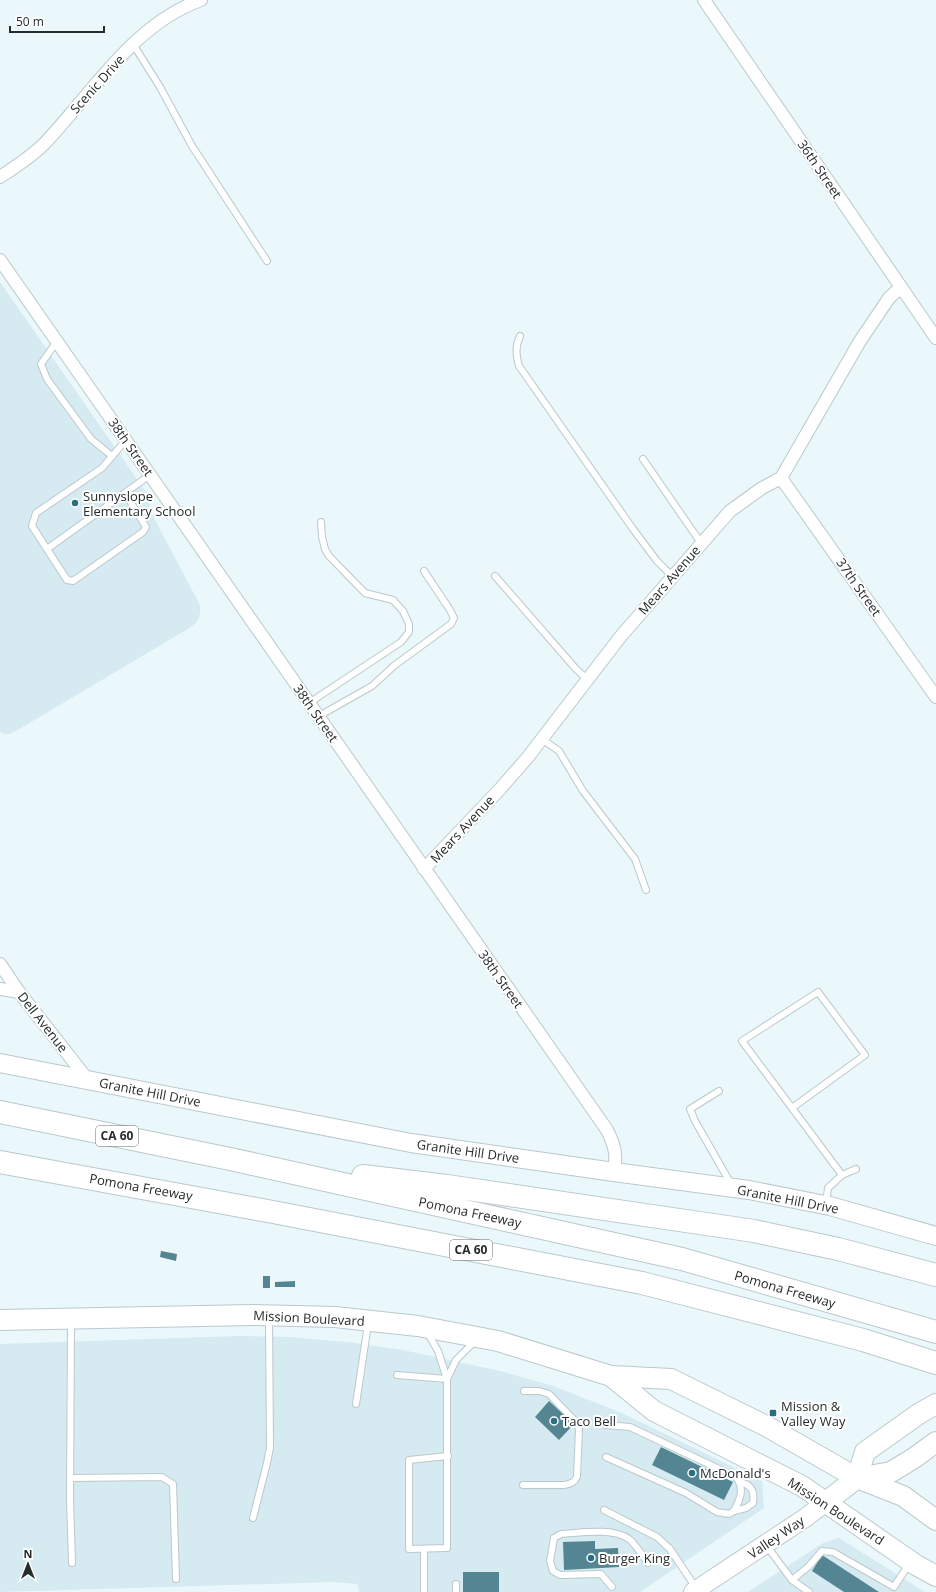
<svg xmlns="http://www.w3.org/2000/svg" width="936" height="1592" viewBox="0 0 936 1592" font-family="'Open Sans',sans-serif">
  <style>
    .built { fill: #d5ebf1 }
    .building { fill: #538592 }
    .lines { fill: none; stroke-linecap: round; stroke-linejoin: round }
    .lane-casing { stroke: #bbc8cc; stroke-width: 8 }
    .street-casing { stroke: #bbc8cc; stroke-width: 14 }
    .secondary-casing { stroke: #bbc8cc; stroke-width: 20 }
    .primary-casing { stroke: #bbc8cc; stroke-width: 22 }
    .highway-casing { stroke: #bbc8cc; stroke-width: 24 }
    .lane { stroke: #fff; stroke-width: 6 }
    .street { stroke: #fff; stroke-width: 12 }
    .secondary { stroke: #fff; stroke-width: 18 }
    .primary { stroke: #fff; stroke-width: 20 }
    .highway { stroke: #fff; stroke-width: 22 }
    .poi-dot { fill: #2a6e7f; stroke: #fff; stroke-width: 1.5 }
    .labels { text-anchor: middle; stroke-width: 4; stroke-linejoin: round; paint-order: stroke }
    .shield { fill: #fff; stroke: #676b6b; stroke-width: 1 }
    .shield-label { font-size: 12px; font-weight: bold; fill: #262b2c }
    .street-label { font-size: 13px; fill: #262b2c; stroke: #fff }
    .poi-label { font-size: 13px; fill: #262b2c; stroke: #fff; text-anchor: start }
  </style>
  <rect width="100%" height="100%" fill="#eaf7fb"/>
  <g class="built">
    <polygon points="0,282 150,498 149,509 200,605 200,612 199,618 195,624 186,630 16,731 10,734 4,734 0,732"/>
    <polygon points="238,1336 291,1337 355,1343 403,1350 500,1371 553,1386 622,1413 762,1481 764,1508 640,1592 359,1592 358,1584 334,1582 0,1592 0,1344"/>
    <polygon points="839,1538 925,1592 748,1592 823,1543"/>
  </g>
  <g class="building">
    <polygon points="161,1251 177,1254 176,1261 160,1257"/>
    <rect x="263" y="1276" width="7" height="12"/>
    <polygon points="295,1281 295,1287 275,1287 275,1282"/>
    <polygon points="549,1401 574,1424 559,1440 535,1417"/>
    <polygon points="661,1447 733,1482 724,1500 652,1465"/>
    <polygon points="595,1541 595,1549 618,1548 619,1567 564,1570 563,1542"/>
    <polygon points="822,1555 879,1592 844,1592 812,1571"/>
    <rect x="463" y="1572" width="36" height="20"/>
  </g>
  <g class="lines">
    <g class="lane-casing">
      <g id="lane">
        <polyline points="133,44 160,87 192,146 267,261"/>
        <path d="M520,336C515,347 516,355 519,366L633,529L657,561L672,576"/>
        <polyline points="57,341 41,364 47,379 91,439 112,456"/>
        <polyline points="126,440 102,468 36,513 32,526 47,549 150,475"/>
        <polyline points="643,459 701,543"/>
        <polyline points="47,549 67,580 73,581 143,532 146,527 125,493"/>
        <polyline points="495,576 576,669 587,679"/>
        <polyline points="309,703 401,642 409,632 409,624 403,611 393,600 365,593 329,556 325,549 322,537 321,522"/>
        <polyline points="319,716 372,686 395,665 451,624 454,618 450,610 424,571"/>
        <polyline points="542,739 559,751 583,791 635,859 646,890"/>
        <polyline points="719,1091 690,1109 695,1121 731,1184"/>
        <polyline points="792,1108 865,1055 818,992 742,1041 842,1175"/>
        <polyline points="826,1204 828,1188 842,1175 856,1169"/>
        <polyline points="71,1322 70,1499 72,1563"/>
        <polyline points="427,1332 438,1351 447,1379 456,1360 475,1341"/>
        <polyline points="397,1375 447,1379 447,1548 409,1549 409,1460 448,1456"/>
        <polyline points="356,1404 368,1324"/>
        <path d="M606,1457L686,1493L717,1512L729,1514L734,1511C740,1500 745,1488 736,1477L630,1427L606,1425"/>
        <polyline points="70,1478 162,1477 173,1484 176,1579"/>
        <path d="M523,1485H564C570,1484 574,1483 577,1477L579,1429L577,1423L549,1394L539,1391H524"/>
        <polyline points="604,1510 657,1537 670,1549 696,1588"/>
        <path d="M734,1511L746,1508L753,1503C755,1492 752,1485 740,1482"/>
        <polyline points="253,1518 267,1463 270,1448 269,1318"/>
        <polyline points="766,1545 792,1580 809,1566 822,1551 833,1552 894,1587 909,1564"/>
        <polyline points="792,1580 809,1592"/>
        <polyline points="456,1584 456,1592"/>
        <path d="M612,1587L601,1574L560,1575L553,1571L550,1561L554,1538L561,1534C579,1533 613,1527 629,1539C635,1543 643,1557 648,1563"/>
        <polyline points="424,1592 424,1549"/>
      </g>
    </g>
    <g class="street-casing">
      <g id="street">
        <polyline points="704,0 936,338"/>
        <path d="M0,177C15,167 31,157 44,144C92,94 133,24 201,0"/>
        <path d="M0,260L607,1130C615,1146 617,1155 614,1172"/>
        <polyline points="781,478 936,697"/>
        <polyline points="424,869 501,788 528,757 621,636 730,511 762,488 781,478 860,341 889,298 901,287"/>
        <polyline points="0,964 19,992 88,1080"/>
        <polyline points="0,989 19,992"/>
      </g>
    </g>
    <g class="secondary-casing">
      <g id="secondary">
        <polyline points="0,1063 411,1143 614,1172 749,1190 830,1206 936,1236"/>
        <polyline points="693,1592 805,1518 826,1502"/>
      </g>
    </g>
    <g class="primary-casing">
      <g id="primary">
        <polyline points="0,1320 252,1315 335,1317 418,1326 498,1341 611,1376 671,1379 768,1427 857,1478 903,1496 936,1520"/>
        <polyline points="611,1376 654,1411 802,1486 916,1565 936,1576"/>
        <polyline points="857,1478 865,1452 920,1413 936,1404"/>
        <polyline points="826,1502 857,1478 891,1472 914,1458 936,1442"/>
      </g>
    </g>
    <g class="highway-casing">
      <g id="highway">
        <polyline points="0,1112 235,1160 682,1259 936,1332"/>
        <polyline points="0,1162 273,1212 642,1283 863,1340 936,1363"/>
        <polyline points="363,1176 447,1186 754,1231 838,1249 936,1275"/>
      </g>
    </g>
    <use href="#lane" class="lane"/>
    <use href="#street" class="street"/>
    <use href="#secondary" class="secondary"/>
    <use href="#primary" class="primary"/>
    <use href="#highway" class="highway"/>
  </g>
  <g class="poi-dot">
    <circle cx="75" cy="503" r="4"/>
    <rect x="769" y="1409" width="8" height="8" rx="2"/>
    <circle cx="554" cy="1421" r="4"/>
    <circle cx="692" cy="1473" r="4"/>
    <circle cx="591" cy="1558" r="4"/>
  </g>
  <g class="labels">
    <g class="shield">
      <rect x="96" y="1126" width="42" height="20" rx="3"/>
      <rect x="450" y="1240" width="42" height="20" rx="3"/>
    </g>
    <g class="shield-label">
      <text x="117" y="1140">CA 60</text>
      <text x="471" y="1254">CA 60</text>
    </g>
    <g class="street-label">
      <text transform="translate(97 84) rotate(-48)" y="5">Scenic Drive</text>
      <text transform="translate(820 169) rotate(56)" y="5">36th Street</text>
      <text transform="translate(131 447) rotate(55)" y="5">38th Street</text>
      <text transform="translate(669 580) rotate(-49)" y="5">Mears Avenue</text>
      <text transform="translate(859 587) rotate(55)" y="5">37th Street</text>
      <text transform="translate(316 713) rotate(55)" y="5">38th Street</text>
      <text transform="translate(462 829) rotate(-47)" y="5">Mears Avenue</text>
      <text transform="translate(501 979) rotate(55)" y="5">38th Street</text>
      <text transform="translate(43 1022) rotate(52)" y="5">Dell Avenue</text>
      <text transform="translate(150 1092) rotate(11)" y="5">Granite Hill Drive</text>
      <text transform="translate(468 1151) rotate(8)" y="5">Granite Hill Drive</text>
      <text transform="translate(141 1187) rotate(10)" y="5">Pomona Freeway</text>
      <text transform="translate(788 1199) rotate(11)" y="5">Granite Hill Drive</text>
      <text transform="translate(470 1212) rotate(12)" y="5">Pomona Freeway</text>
      <text transform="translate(785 1289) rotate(16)" y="5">Pomona Freeway</text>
      <text transform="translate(309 1318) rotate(3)" y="5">Mission Boulevard</text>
      <text transform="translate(836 1511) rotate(33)" y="5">Mission Boulevard</text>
      <text transform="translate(776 1537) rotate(-34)" y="5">Valley Way</text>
    </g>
    <g class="poi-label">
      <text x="83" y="501">Sunnyslope<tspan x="83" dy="15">Elementary School</tspan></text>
      <text x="781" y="1411">Mission &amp;<tspan x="781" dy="15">Valley Way</tspan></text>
      <text x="562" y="1426">Taco Bell</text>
      <text x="700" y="1478">McDonald's</text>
      <text x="599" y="1563">Burger King</text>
    </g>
  </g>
  <g transform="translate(28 1564)" stroke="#ffffff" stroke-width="3" paint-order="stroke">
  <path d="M0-3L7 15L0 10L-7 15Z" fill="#262b2c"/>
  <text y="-6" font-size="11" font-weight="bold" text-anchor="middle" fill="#262b2c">N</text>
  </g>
  <path d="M10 26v6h94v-6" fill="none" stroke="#262b2c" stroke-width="2"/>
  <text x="16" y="26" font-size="12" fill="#262b2c" stroke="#ffffff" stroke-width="3" paint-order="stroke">50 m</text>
</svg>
